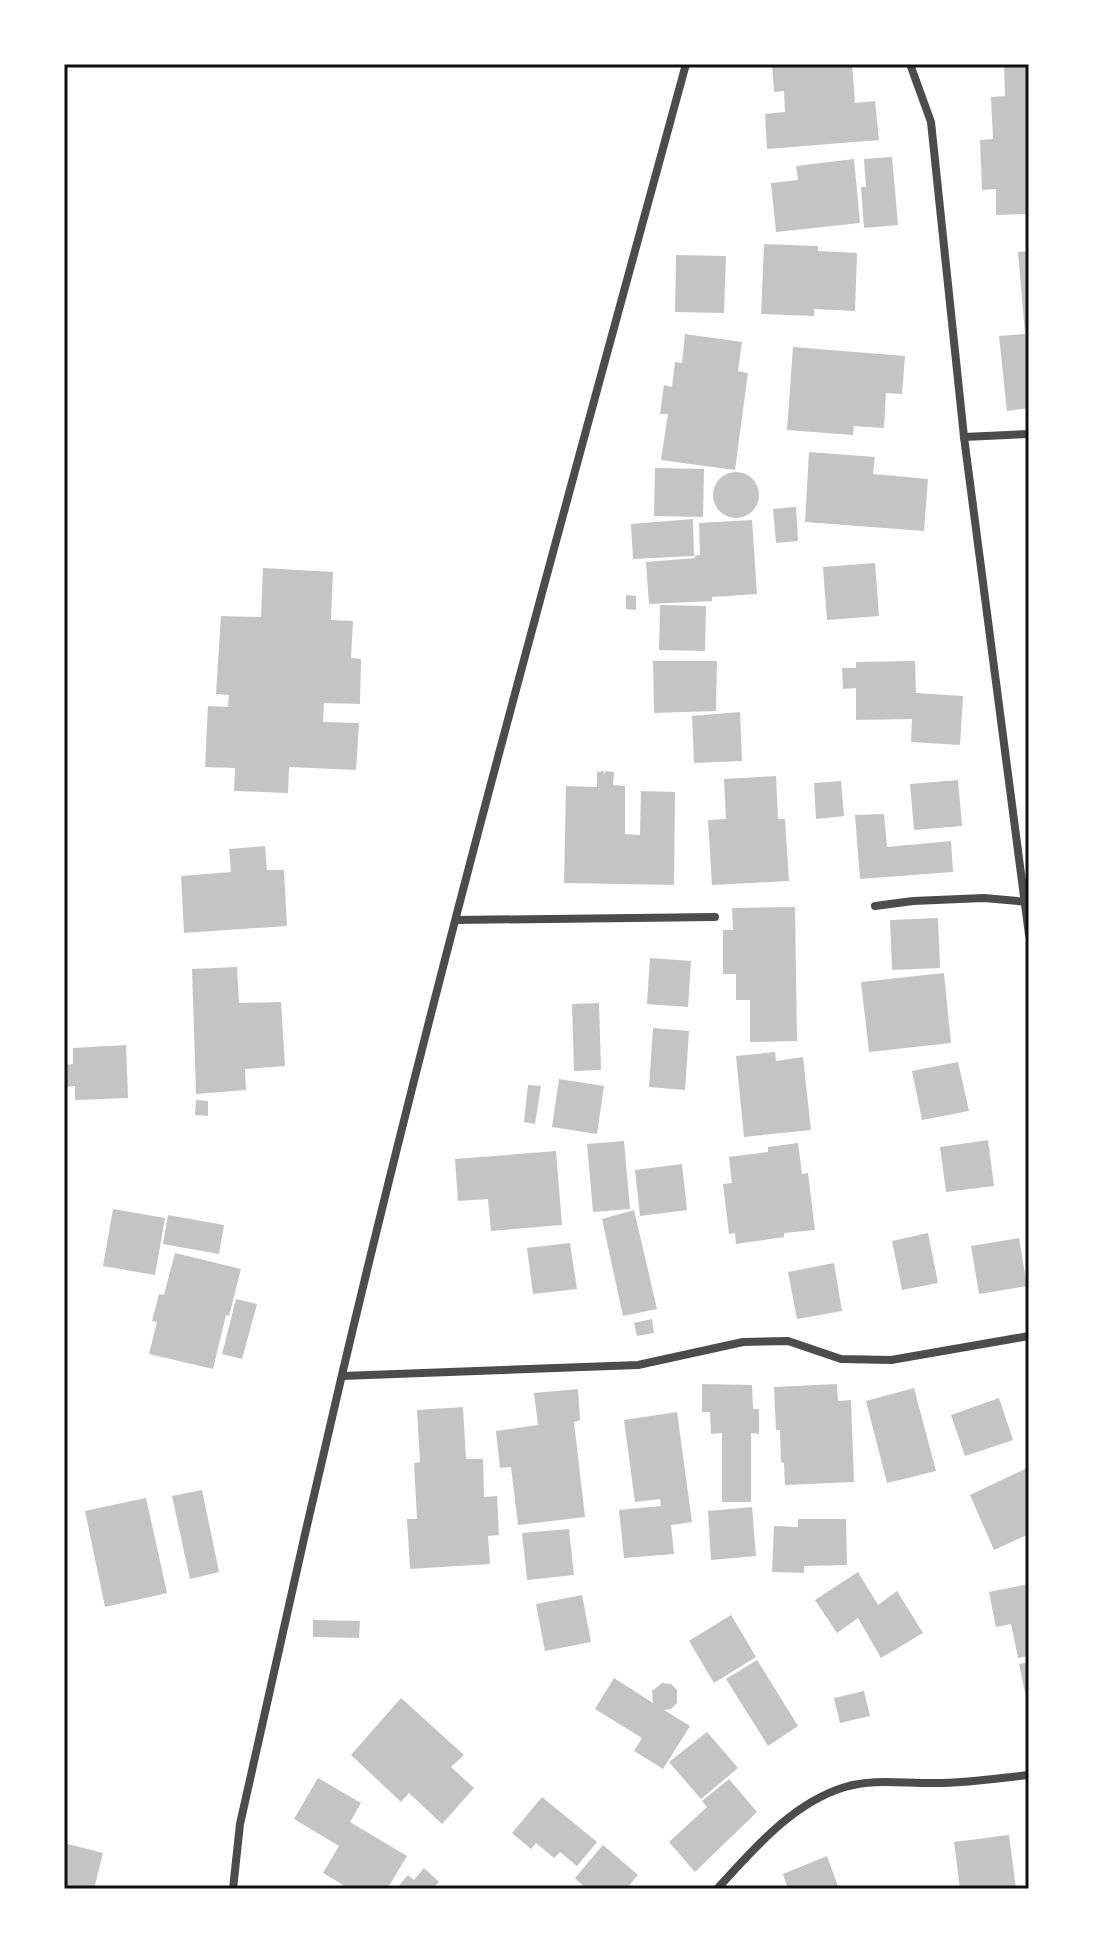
<svg xmlns="http://www.w3.org/2000/svg" width="1093" height="1953" viewBox="0 0 1093 1953" font-family="Literata,serif">
  <style>
    .building { fill: #c4c4c4 }
    .lines { fill: none; stroke-linecap: round; stroke-linejoin: round }
    .minor { stroke: #4c4c4c; stroke-width: 8 }
    .neatline { fill: none; stroke: #111; stroke-width: 3 }
  </style>
  <rect width="100%" height="100%" fill="#fff"/>
  <g class="building">
    <polygon points="772,64 852,64 855,103 875,101 879,140 767,149 765,114 785,112 784,91 774,92"/>
    <polygon points="1004,64 1029,64 1029,214 996,215 996,189 982,190 980,140 993,139 991,97 1005,96"/>
    <polygon points="892,157 898,225 864,228 861,187 866,187 864,159"/>
    <polygon points="854,159 860,223 776,232 771,183 798,180 796,166"/>
    <polygon points="764,244 818,246 818,251 857,253 855,311 814,309 814,316 761,314"/>
    <polygon points="1029,251 1029,408 1007,411 999,336 1025,334 1018,252"/>
    <polygon points="676,255 726,256 724,313 675,312"/>
    <polygon points="685,334 742,342 738,371 748,373 735,470 661,460 668,414 660,414 664,385 672,387 675,362 682,363"/>
    <polygon points="793,347 905,356 902,394 886,393 884,428 854,426 853,435 787,430"/>
    <polygon points="809,452 875,457 873,474 928,479 924,531 805,522"/>
    <polygon points="655,468 704,469 703,517 654,516"/>
    <circle cx="736" cy="495" r="23"/>
    <polygon points="796,507 798,541 776,543 773,509"/>
    <polygon points="693,519 694,556 633,559 631,524"/>
    <polygon points="752,520 757,594 712,597 712,601 649,604 646,562 695,558 694,556 700,555 699,523"/>
    <polygon points="875,563 879,616 827,620 823,567"/>
    <polygon points="263,568 333,572 331,620 353,621 351,658 361,659 360,704 324,703 323,722 359,723 356,770 289,767 288,793 234,791 235,768 205,767 208,706 228,707 229,695 216,694 221,616 261,617"/>
    <polygon points="626,595 636,596 636,610 626,609"/>
    <polygon points="660,605 706,606 705,651 659,650"/>
    <polygon points="653,661 717,661 716,711 654,713"/>
    <polygon points="915,661 916,693 963,696 960,745 911,742 912,719 856,720 856,688 843,689 842,668 856,668 856,662"/>
    <polygon points="740,712 742,761 694,763 692,716"/>
    <polygon points="604,771 603,775 606,771 614,772 613,785 625,786 625,834 640,835 641,791 675,792 674,885 564,883 566,786 597,787 597,772"/>
    <polygon points="776,776 778,819 785,819 789,881 712,885 708,820 726,819 724,779"/>
    <polygon points="958,780 962,826 914,830 910,784"/>
    <polygon points="841,781 844,816 816,819 814,783"/>
    <polygon points="884,814 887,847 951,841 953,872 860,879 855,815"/>
    <polygon points="265,846 267,870 284,870 287,926 184,933 181,876 231,872 229,849"/>
    <polygon points="795,907 797,1041 750,1042 750,1000 736,1000 736,974 723,974 723,930 733,930 732,908"/>
    <polygon points="938,918 940,968 892,970 890,920"/>
    <polygon points="650,958 691,961 688,1007 647,1004"/>
    <polygon points="237,967 239,1003 281,1002 285,1066 245,1069 246,1090 196,1094 192,969"/>
    <polygon points="944,973 951,1043 869,1052 861,982"/>
    <polygon points="599,1003 601,1070 574,1071 572,1004"/>
    <polygon points="653,1028 689,1031 685,1090 649,1087"/>
    <polygon points="126,1045 128,1098 75,1100 75,1086 64,1087 64,1065 73,1064 73,1048"/>
    <polygon points="775,1052 776,1061 803,1057 811,1130 744,1137 736,1056"/>
    <polygon points="958,1062 969,1111 922,1120 912,1071"/>
    <polygon points="559,1079 604,1086 597,1134 552,1127"/>
    <polygon points="528,1085 541,1086 535,1124 524,1122"/>
    <polygon points="196,1100 208,1101 208,1116 195,1115"/>
    <polygon points="988,1140 994,1186 946,1192 940,1147"/>
    <polygon points="624,1141 630,1209 593,1212 587,1144"/>
    <polygon points="798,1143 802,1174 808,1173 815,1230 784,1233 784,1237 736,1244 735,1233 729,1234 723,1184 732,1183 729,1157 768,1152 768,1147"/>
    <polygon points="556,1151 562,1225 491,1231 488,1199 458,1201 455,1159"/>
    <polygon points="682,1164 687,1210 640,1216 635,1170"/>
    <polygon points="113,1209 165,1218 155,1275 103,1266"/>
    <polygon points="634,1210 657,1309 623,1316 602,1219"/>
    <polygon points="168,1215 224,1225 219,1254 163,1244"/>
    <polygon points="928,1233 938,1283 902,1290 892,1241"/>
    <polygon points="1019,1238 1027,1286 979,1294 971,1246"/>
    <polygon points="570,1243 577,1289 533,1294 527,1248"/>
    <polygon points="175,1253 241,1269 229,1316 226,1315 213,1369 149,1354 157,1322 152,1321 159,1294 164,1295"/>
    <polygon points="834,1263 842,1311 797,1319 788,1272"/>
    <polygon points="236,1299 257,1304 242,1359 222,1354"/>
    <polygon points="652,1319 654,1333 637,1336 634,1323"/>
    <polygon points="702,1384 752,1385 753,1409 759,1409 759,1434 751,1433 751,1502 722,1502 722,1433 711,1434 710,1412 702,1412"/>
    <polygon points="837,1384 838,1401 851,1400 854,1482 785,1485 784,1463 781,1462 780,1430 776,1430 774,1387"/>
    <polygon points="914,1388 936,1471 887,1483 866,1401"/>
    <polygon points="578,1389 580,1420 574,1422 585,1517 518,1525 511,1467 500,1468 496,1431 538,1425 534,1393"/>
    <polygon points="999,1398 1013,1440 965,1456 951,1415"/>
    <polygon points="463,1407 466,1459 483,1459 484,1497 497,1496 499,1535 488,1536 490,1564 410,1569 407,1519 417,1519 414,1463 420,1462 417,1410"/>
    <polygon points="677,1412 692,1522 671,1525 674,1554 624,1558 619,1510 661,1506 660,1499 635,1502 624,1420"/>
    <polygon points="1027,1468 1029,1534 994,1550 970,1495"/>
    <polygon points="202,1490 219,1572 190,1579 172,1496"/>
    <polygon points="146,1498 167,1593 105,1607 85,1511"/>
    <polygon points="752,1507 756,1556 711,1560 708,1511"/>
    <polygon points="798,1519 846,1519 847,1565 804,1566 804,1573 772,1572 774,1526 798,1527"/>
    <polygon points="569,1529 574,1575 527,1580 522,1533"/>
    <polygon points="858,1572 878,1605 897,1591 923,1633 881,1658 858,1618 837,1633 815,1600"/>
    <polygon points="1029,1584 1029,1656 1018,1658 1011,1624 996,1627 989,1592"/>
    <polygon points="582,1595 591,1642 545,1651 536,1604"/>
    <polygon points="731,1615 756,1657 714,1683 689,1641"/>
    <polygon points="313,1620 360,1621 359,1638 313,1637"/>
    <polygon points="757,1660 798,1726 768,1746 726,1679"/>
    <polygon points="1029,1662 1029,1707 1028,1707 1019,1664"/>
    <polygon points="614,1678 653,1703 652,1691 662,1683 671,1684 677,1690 677,1703 671,1709 664,1710 690,1726 663,1769 634,1751 642,1738 595,1709"/>
    <polygon points="864,1691 870,1716 840,1723 834,1698"/>
    <polygon points="401,1698 464,1755 451,1767 474,1788 442,1824 409,1793 401,1802 351,1755"/>
    <polygon points="707,1732 738,1768 701,1799 669,1762"/>
    <polygon points="318,1778 361,1803 350,1822 407,1856 387,1889 350,1889 323,1873 339,1846 294,1819"/>
    <polygon points="729,1779 757,1812 695,1872 669,1842 707,1807 702,1801"/>
    <polygon points="542,1797 597,1842 577,1866 560,1852 554,1858 536,1843 531,1849 512,1833"/>
    <polygon points="1009,1835 1016,1889 960,1889 954,1842"/>
    <polygon points="64,1843 103,1853 94,1889 64,1889"/>
    <polygon points="603,1845 638,1875 626,1889 587,1889 575,1878"/>
    <polygon points="827,1856 839,1889 788,1889 783,1874"/>
    <polygon points="424,1868 439,1882 432,1889 396,1889 408,1875 414,1880"/>
  </g>
  <g class="lines">
    <g class="minor">
      <polyline points="910,64 931,122 964,437 1029,935"/>
      <polyline points="964,437 1029,434"/>
      <polyline points="875,906 913,901 984,898 1028,902"/>
      <polyline points="456,920 715,917"/>
      <polyline points="342,1376 638,1365 743,1342 788,1341 841,1359 891,1360 1029,1336"/>
      <path d="M233,1889L240,1824C273,1676 306,1527 341,1379C445,938 567,501 686,64"/>
      <path d="M717,1889C753,1850 792,1803 845,1787C874,1778 907,1784 937,1783C968,1783 999,1778 1029,1775"/>
    </g>
  </g>
  <rect width="1093" height="1953" fill="none" stroke="#ffffff" stroke-width="132"/>
  <rect x="66" y="66" width="961" height="1821" class="neatline"/>
</svg>
